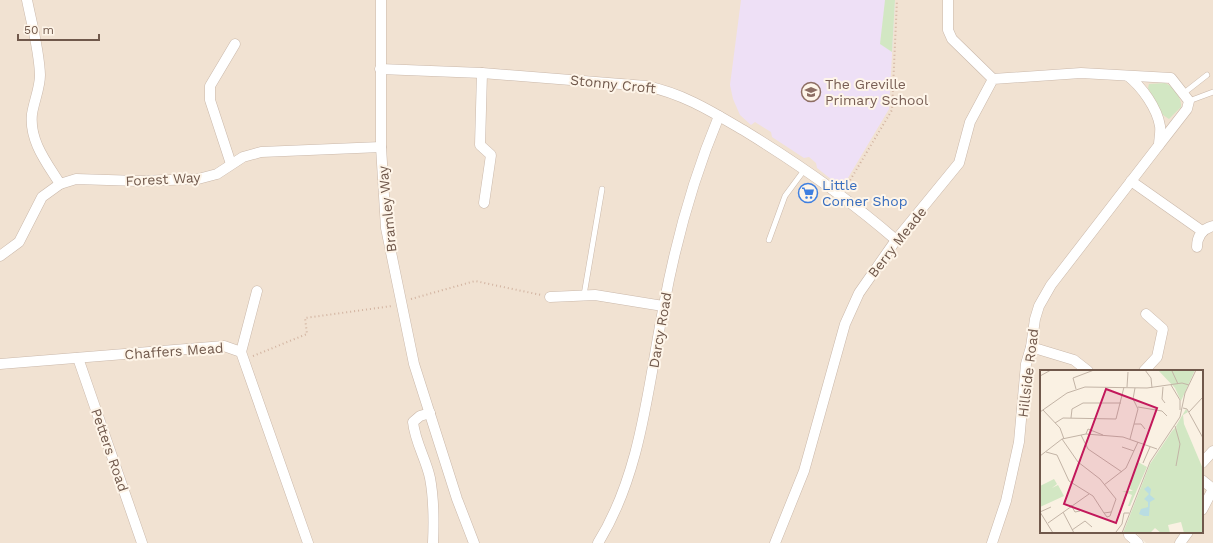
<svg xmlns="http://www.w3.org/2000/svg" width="1213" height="543" viewBox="0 0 1213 543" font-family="'Work Sans',sans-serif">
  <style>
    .residential { fill: #f1e2d2; fill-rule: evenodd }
    .education { fill: #eee0f6 }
    .green { fill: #d2e7c3 }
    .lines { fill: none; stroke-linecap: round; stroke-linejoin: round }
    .lane-casing { stroke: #cab8aa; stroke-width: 6 }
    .street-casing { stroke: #cab8aa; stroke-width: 11 }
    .path { stroke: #d2b3a0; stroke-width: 2; stroke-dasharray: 1 3; stroke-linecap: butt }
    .lane { stroke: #fff; stroke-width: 5 }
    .street { stroke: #fff; stroke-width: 10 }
    .labels { text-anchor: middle; stroke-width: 4; stroke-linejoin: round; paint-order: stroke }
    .street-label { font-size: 14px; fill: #70584b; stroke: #fef5e9 }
    .education-label { font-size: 14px; fill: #785e54; stroke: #fef5e9; text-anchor: start }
    .shop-label { font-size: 14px; fill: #366cbe; stroke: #fef5e9; text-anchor: start }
    .inset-road { fill: none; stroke: #c3b4a6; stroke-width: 1 }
    .view { fill: #c2185b; fill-opacity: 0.15; stroke: #c2185b; stroke-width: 2 }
    .inset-edge { fill: none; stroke: #70584b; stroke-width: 2 }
  </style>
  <rect width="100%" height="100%" fill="#faf1e3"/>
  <path class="residential" d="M0,0H1213V543H1146L1136,533L1128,543H0ZM1041,371H1202V532H1041Z"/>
  <polygon class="education" points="741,0 895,0 889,109 842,188 817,168 816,163 809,157 804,158 772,137 771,132 755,122 751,125 740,115 733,99 730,85"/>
  <g class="green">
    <polygon points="885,0 895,0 892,52 880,44"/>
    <path d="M1165,83C1173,86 1182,98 1181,107L1169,119L1163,115L1148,88L1149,84Z"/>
  </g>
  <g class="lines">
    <g class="lane-casing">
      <g id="lane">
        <polyline points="1184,93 1207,75"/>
        <polyline points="1189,101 1213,92"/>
        <polyline points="769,240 785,196 805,169"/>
        <polyline points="584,295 602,189"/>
      </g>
    </g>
    <g class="street-casing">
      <g id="street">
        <path d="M27,0C32,25 39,49 40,75C40,88 34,101 32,114C29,141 47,163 60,184"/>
        <polyline points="381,0 381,147 386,228 414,364 457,499 474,543"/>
        <polyline points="948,0 948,30 952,39 993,79"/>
        <path d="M380,69L482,73L646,86C685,94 714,113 748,133C800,165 850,200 896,240"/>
        <polyline points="482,73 480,145 491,155 484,203"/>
        <polyline points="231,164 210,100 210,86 235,44"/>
        <polyline points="1131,181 1202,231"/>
        <path d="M1197,247C1197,236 1202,229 1213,226"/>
        <polyline points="0,256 19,242 42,197 60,184 76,179 139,181 198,179 217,174 243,157 261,152 381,147"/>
        <polyline points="550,297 595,295 663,306"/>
        <polyline points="1031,347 1074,360 1088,371"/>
        <polyline points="241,352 257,291"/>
        <polyline points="78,358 142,543"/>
        <polyline points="0,364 224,346 241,352 308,543"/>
        <polyline points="1144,371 1157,357 1163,329 1146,314"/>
        <path d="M430,413L420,416L413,422C415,442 426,459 430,478C434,499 434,521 433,543"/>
        <polyline points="1202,463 1213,451"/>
        <polyline points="1202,480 1213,489"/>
        <polyline points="1202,510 1213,489"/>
        <polyline points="1129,535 1138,543"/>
        <path d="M598,543C642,472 648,384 664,305C676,240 694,176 719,116"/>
        <polyline points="775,543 804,471 845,324 859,293 896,240 959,163 970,122 993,79 1081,73 1171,78 1189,101 1187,109 1159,145"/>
        <path d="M992,543L1006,501L1019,442L1026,364L1031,347L1035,319L1039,306L1051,285L1159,145C1159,139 1161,132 1160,126C1157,108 1142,87 1128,76"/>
        <polyline points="1180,543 1188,532"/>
      </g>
    </g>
    <g class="path">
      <polyline points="846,187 892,110 897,0"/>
      <polyline points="411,299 475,281 541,295"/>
      <polyline points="253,356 307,334 305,318 392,306"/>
    </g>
    <use href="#lane" class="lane"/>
    <use href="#street" class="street"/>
  </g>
  <defs>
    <g id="school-ring" transform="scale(1)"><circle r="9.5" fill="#fef5e9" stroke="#8d6e63" stroke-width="1.5"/><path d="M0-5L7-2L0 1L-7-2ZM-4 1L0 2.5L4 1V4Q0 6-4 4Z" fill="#8d6e63"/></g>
    <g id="supermarket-ring" transform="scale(1)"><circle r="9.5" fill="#fef5e9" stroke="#3f7fe0" stroke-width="1.5"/><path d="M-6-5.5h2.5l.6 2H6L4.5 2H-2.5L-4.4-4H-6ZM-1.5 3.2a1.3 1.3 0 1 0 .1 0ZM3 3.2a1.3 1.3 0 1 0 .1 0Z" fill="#3f7fe0"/></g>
  </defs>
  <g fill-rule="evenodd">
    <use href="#school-ring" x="811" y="92"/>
    <use href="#supermarket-ring" x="808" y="193"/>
  </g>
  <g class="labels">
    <g class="street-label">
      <text transform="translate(613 84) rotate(6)" y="5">Stonny Croft</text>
      <text transform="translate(163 179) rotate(-3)" y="5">Forest Way</text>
      <text transform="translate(387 209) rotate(-96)" y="5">Bramley Way</text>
      <text transform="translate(897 242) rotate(-52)" y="5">Berry Meade</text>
      <text transform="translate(660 330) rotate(-80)" y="5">Darcy Road</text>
      <text transform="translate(174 351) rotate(-4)" y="5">Chaffers Mead</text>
      <text transform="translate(1028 373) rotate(-83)" y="5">Hillside Road</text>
      <text transform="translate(110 450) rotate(71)" y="5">Petters Road</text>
    </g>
    <g class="education-label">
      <text x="825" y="89">The Greville<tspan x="825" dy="16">Primary School</tspan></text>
    </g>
    <g class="shop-label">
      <text x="822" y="190">Little<tspan x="822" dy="16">Corner Shop</tspan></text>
    </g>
  </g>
  <g transform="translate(1040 370)">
    <rect width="163" height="163" fill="#faf1e3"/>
    <path d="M118,0H155L141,31L135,18ZM146,39L148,42L143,45L144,54L163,99V162L144,163L141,152L128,155L130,163H121L115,158L110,163H83L110,94L132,61L136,57L138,63L136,56ZM98,92L107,97L90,136H88L92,125L82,121H93L90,119L91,111ZM14,109L17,114L12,118L18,115L24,126L0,137V116Z" fill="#d2e7c3"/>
    <path d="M108,116L111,119L110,125L115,129L110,132L109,146H104L99,144L101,139L108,137V132L104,129L109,124L104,119Z" fill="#b9dde2"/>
    <path class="inset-road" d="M105,0L111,8L112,18M132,1L138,14M0,6L11,0M131,15L140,30V40M87,17L88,2M123,17L122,29L125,33M36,19L33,8L54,0M98,37L122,41L127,46M143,38L147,39L163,68M3,40L20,58L24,69M0,42L27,23L45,17L107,18L142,13L149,15M149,42L163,27M31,48L32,39L43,33H81M15,53L23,48L76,49L84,17M94,54H101L105,59M135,56L140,74L136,96M46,64L48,59L63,65M41,65L48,79L82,102M22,69L38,92L60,109L76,129L70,146L67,147L64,143M90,69L98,39L93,29L95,18M82,77L94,81M6,82L17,85L29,111L53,126L64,143L71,142M0,86L22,69L46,64L83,67L117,79M103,93L110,77M64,115L86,98L98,72M31,135L35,142L40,141M0,142L13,163M0,142L11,137M23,142L34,163M8,153L49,124M32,160L45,151L52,157M76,162L82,154L84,143H89M82,163L110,92L140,47L145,23L156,0"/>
    <path class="view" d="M66,19L117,38L76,153L24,134Z"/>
    <rect width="163" height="163" class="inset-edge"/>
  </g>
  <path d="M18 34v6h81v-6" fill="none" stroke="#70584b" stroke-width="2"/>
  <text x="24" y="34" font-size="12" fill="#70584b" stroke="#fef5e9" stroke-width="3" paint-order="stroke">50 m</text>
</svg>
